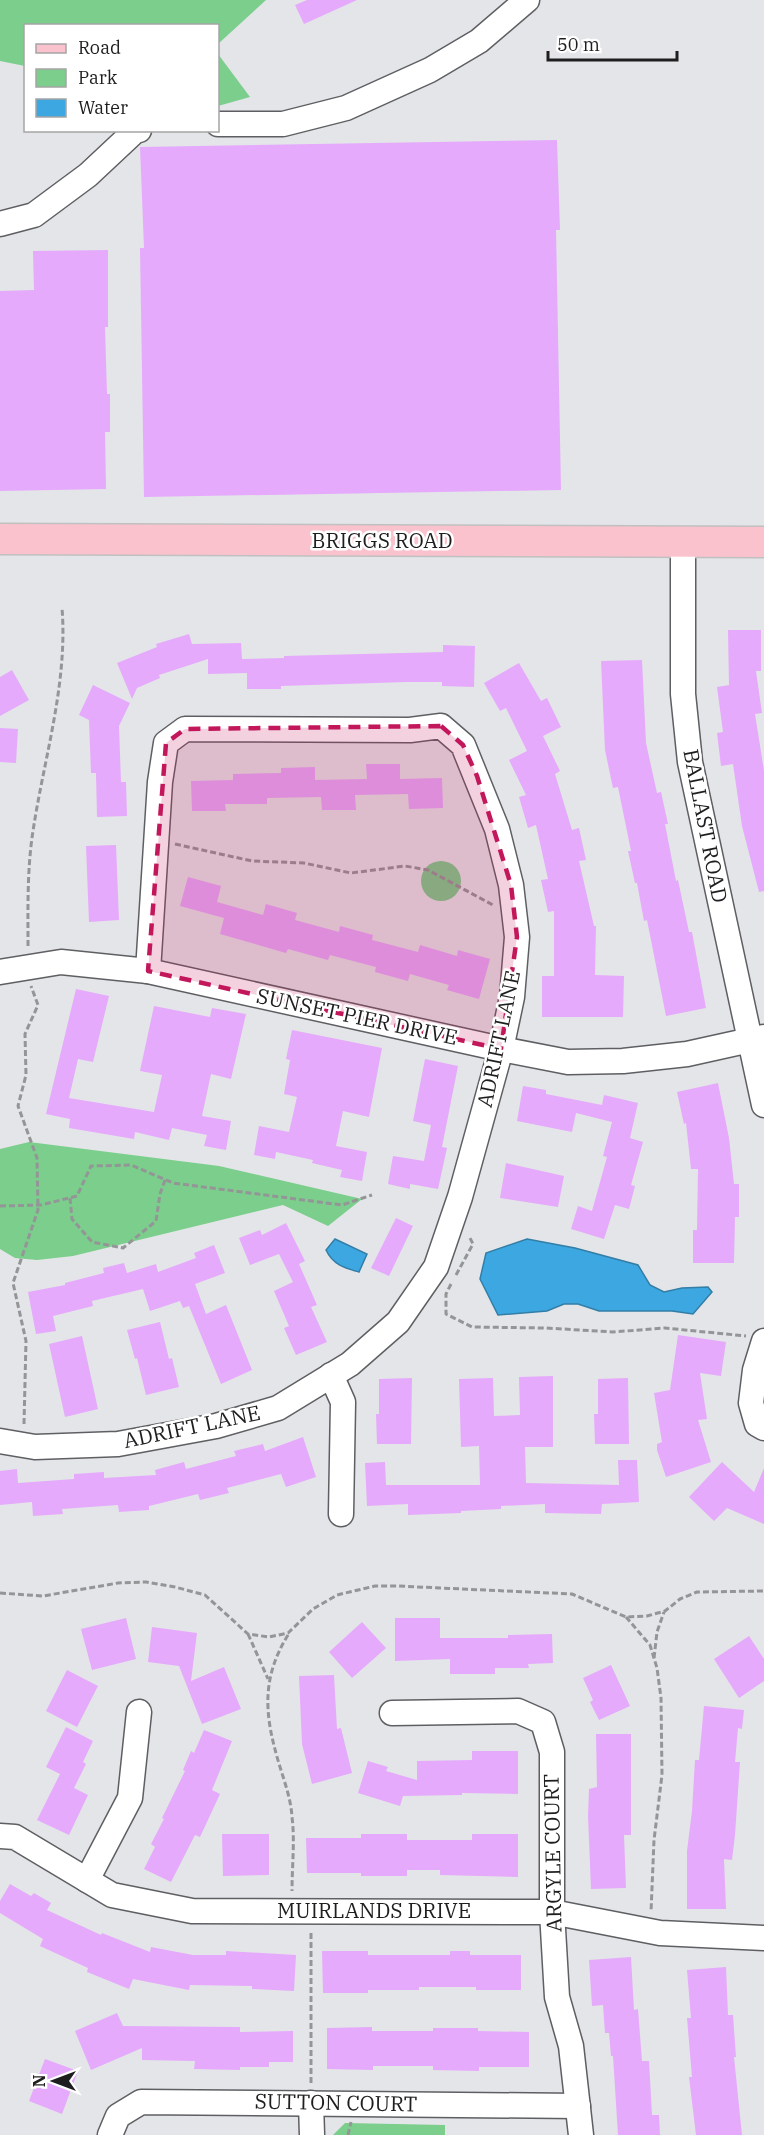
<svg xmlns="http://www.w3.org/2000/svg" width="764" height="2135" viewBox="0 0 764 2135" font-family="'IBM Plex Serif',serif">
  <style>
    .green { fill: #7bce8b }
    .water { fill: #3ca7e0; stroke: #337ea6; stroke-width: 1.5 }
    .building { fill: #e5aafb }
    .lines { fill: none; stroke-linecap: round; stroke-linejoin: round }
    .minor-casing { stroke: #5e5f62; stroke-width: 27 }
    .major-casing { stroke: #c0c0c0; stroke-width: 33 }
    .path { stroke: #949597; stroke-width: 3; stroke-dasharray: 6 3; stroke-linecap: butt }
    .minor { stroke: #fff; stroke-width: 24 }
    .major { stroke: #fac2cd; stroke-width: 30 }
    .marked { fill: #c2185b; fill-opacity: 0.2; stroke: #c2185b; stroke-width: 4.5; stroke-dasharray: 12 8; stroke-linejoin: round }
    .labels { text-anchor: middle; stroke-width: 5; stroke-linejoin: round; paint-order: stroke }
    .street-label { font-size: 21px; fill: #1e1e1f; stroke: #fff }
  </style>
  <rect width="100%" height="100%" fill="#e4e5e9"/>
  <g class="green">
    <polygon points="0,0 266,0 218,44 218,26 26,26 25,66 0,61"/>
    <polygon points="218,54 250,97 218,106"/>
    <circle cx="441" cy="881" r="20"/>
    <polygon points="29,1142 219,1166 362,1199 328,1226 283,1205 73,1256 37,1260 15,1258 0,1249 0,1149"/>
    <polygon points="345,2123 445,2125 445,2135 333,2135"/>
  </g>
  <g class="water">
    <path d="M335,1239L367,1254L359,1272C345,1268 333,1265 326,1250Z"/>
    <polygon points="527,1239 575,1248 638,1265 650,1285 664,1292 682,1288 708,1287 712,1292 693,1314 672,1311 599,1311 578,1304 564,1304 547,1311 498,1315 480,1279 486,1253"/>
  </g>
  <g class="building">
    <polygon points="307,0 357,0 304,24 295,5"/>
    <polygon points="557,140 560,230 556,230 561,490 144,497 140,248 144,248 140,147"/>
    <polygon points="108,250 108,327 105,327 107,394 110,394 110,432 105,432 106,489 0,491 0,291 34,290 33,251"/>
    <polygon points="728,630 761,630 761,671 756,671 762,713 755,714 764,771 764,891 759,892 742,826 733,764 721,766 717,733 723,732 717,687 729,685"/>
    <polygon points="189,634 192,644 241,643 242,659 284,658 284,656 443,652 443,645 475,646 474,687 442,686 442,682 406,682 281,686 281,689 247,689 247,673 208,674 208,659 159,675 160,678 137,688 132,699 117,663 157,647 156,644"/>
    <polygon points="642,660 646,743 657,793 661,792 668,824 665,824 676,881 678,880 689,932 692,932 706,1008 666,1016 647,920 644,921 637,883 635,883 628,851 631,851 618,787 613,788 605,750 601,661"/>
    <polygon points="519,663 541,701 547,698 561,727 543,736 560,771 555,774 572,830 579,828 586,860 579,861 594,926 596,926 595,975 624,976 623,1017 542,1017 542,976 554,976 554,911 548,912 541,880 548,879 536,825 528,828 519,797 526,795 509,760 527,751 506,708 500,711 484,683"/>
    <polygon points="12,670 29,700 0,716 0,677"/>
    <polygon points="93,685 130,703 119,726 121,782 126,782 127,816 97,817 96,773 91,773 89,720 79,715"/>
    <polygon points="0,728 18,729 16,763 0,762"/>
    <polygon points="366,764 400,764 400,779 442,778 443,808 409,809 408,794 355,795 356,810 322,810 321,797 267,798 267,804 225,804 226,811 192,811 191,781 233,780 233,774 281,773 281,768 315,767 315,780 367,779"/>
    <polygon points="116,845 119,920 89,922 86,846"/>
    <polygon points="188,877 221,886 217,902 263,915 266,904 297,913 295,920 339,932 340,926 373,935 372,940 418,952 420,945 457,956 458,950 490,959 479,999 447,990 449,985 410,974 408,981 375,972 376,967 330,955 328,960 288,949 286,953 220,934 224,918 180,906"/>
    <polygon points="76,989 109,996 93,1062 78,1059 69,1098 154,1112 162,1075 140,1071 154,1006 210,1017 212,1008 246,1014 231,1079 211,1074 202,1116 231,1121 226,1150 204,1146 207,1135 172,1128 169,1140 135,1132 134,1139 69,1128 70,1119 46,1114"/>
    <polygon points="292,1030 382,1048 369,1117 343,1111 336,1146 367,1152 362,1181 340,1177 342,1170 312,1163 313,1160 276,1152 275,1159 254,1155 259,1126 289,1132 297,1097 284,1094 290,1060 286,1059"/>
    <polygon points="425,1059 458,1066 442,1147 447,1148 438,1189 410,1184 410,1189 388,1184 393,1156 424,1161 431,1125 413,1121"/>
    <polygon points="718,1083 729,1138 734,1184 739,1184 739,1217 735,1217 734,1263 693,1263 693,1230 697,1230 698,1169 691,1169 686,1123 684,1124 677,1092"/>
    <polygon points="523,1086 546,1090 546,1094 602,1105 604,1095 638,1103 630,1138 643,1142 631,1185 635,1186 629,1209 615,1205 604,1239 571,1229 578,1206 592,1211 607,1157 603,1156 612,1122 576,1113 572,1132 517,1121"/>
    <polygon points="506,1163 564,1176 558,1207 500,1198"/>
    <polygon points="396,1218 413,1226 389,1276 371,1268"/>
    <polygon points="286,1223 305,1261 299,1264 317,1305 311,1307 327,1342 296,1355 284,1328 289,1326 274,1291 293,1282 279,1254 250,1265 239,1238 260,1230 262,1235"/>
    <polygon points="214,1245 225,1273 195,1284 206,1314 226,1305 252,1370 221,1384 189,1306 183,1308 180,1301 150,1311 143,1289 92,1301 93,1306 53,1316 56,1331 36,1334 28,1292 65,1285 65,1283 104,1273 103,1268 124,1263 127,1273 156,1264 158,1272 196,1258 194,1253"/>
    <polygon points="160,1322 169,1359 172,1358 179,1387 146,1395 137,1358 135,1359 127,1330"/>
    <polygon points="678,1335 726,1342 721,1376 700,1373 707,1419 698,1420 711,1462 666,1477 657,1450 657,1444 662,1442 654,1393 670,1390"/>
    <polygon points="82,1336 98,1409 65,1417 49,1344"/>
    <polygon points="553,1376 553,1447 525,1447 526,1483 619,1485 618,1460 637,1460 639,1502 602,1504 601,1514 545,1513 545,1504 501,1506 501,1509 461,1511 461,1513 408,1515 408,1504 367,1506 365,1463 385,1462 386,1485 480,1485 479,1446 461,1447 459,1379 493,1378 494,1416 520,1415 519,1377"/>
    <polygon points="412,1378 411,1444 377,1444 376,1414 379,1414 379,1379"/>
    <polygon points="628,1378 629,1444 595,1444 594,1414 598,1414 598,1379"/>
    <polygon points="303,1437 316,1477 286,1487 281,1474 227,1488 229,1493 200,1500 198,1494 149,1506 149,1510 119,1512 118,1505 62,1509 63,1514 33,1516 32,1502 0,1505 0,1471 17,1469 18,1483 74,1479 74,1474 104,1472 104,1478 156,1475 155,1470 184,1462 186,1469 236,1456 234,1451 263,1444 265,1451"/>
    <polygon points="722,1462 754,1492 764,1468 764,1524 727,1508 714,1521 689,1497"/>
    <polygon points="126,1618 136,1659 92,1670 81,1629"/>
    <polygon points="395,1618 440,1618 440,1638 508,1638 508,1635 552,1634 553,1663 528,1664 529,1668 495,1668 495,1674 450,1674 450,1659 395,1661"/>
    <polygon points="362,1622 386,1648 352,1678 329,1652"/>
    <polygon points="152,1627 197,1633 191,1681 224,1667 241,1709 202,1724 179,1666 148,1662"/>
    <polygon points="749,1636 764,1659 764,1681 739,1698 714,1659"/>
    <polygon points="611,1665 630,1706 599,1720 590,1702 593,1700 583,1678"/>
    <polygon points="67,1670 98,1686 77,1727 46,1711"/>
    <polygon points="334,1675 337,1729 341,1728 352,1773 312,1784 302,1744 299,1676"/>
    <polygon points="704,1706 744,1710 742,1729 738,1728 735,1762 740,1762 735,1835 732,1860 724,1859 726,1909 687,1909 687,1851 692,1811 695,1760 699,1760"/>
    <polygon points="66,1727 93,1741 83,1762 86,1764 74,1788 88,1795 69,1835 37,1820 60,1774 46,1767"/>
    <polygon points="204,1730 232,1741 212,1790 220,1794 200,1837 195,1835 171,1882 144,1869 155,1847 151,1844 164,1819 162,1818 185,1771 183,1770 191,1751 194,1753"/>
    <polygon points="596,1734 631,1734 631,1835 624,1835 626,1888 591,1889 588,1816 589,1789 597,1787"/>
    <polygon points="472,1751 518,1751 518,1794 462,1793 462,1795 403,1796 400,1806 358,1793 368,1761 388,1767 386,1771 417,1780 417,1761 472,1760"/>
    <polygon points="222,1834 269,1834 269,1875 223,1876"/>
    <polygon points="361,1834 407,1834 407,1840 472,1840 472,1834 518,1834 518,1877 440,1875 440,1870 407,1870 407,1876 361,1876 361,1873 307,1873 306,1838 361,1838"/>
    <polygon points="10,1884 31,1896 34,1893 51,1903 47,1910 101,1935 102,1933 150,1952 151,1947 193,1955 226,1955 226,1951 296,1955 294,1991 252,1989 252,1986 190,1985 189,1990 133,1979 129,1989 87,1972 88,1968 40,1946 43,1939 0,1913 0,1901"/>
    <polygon points="322,1951 368,1951 368,1955 450,1955 450,1951 470,1951 470,1955 521,1955 521,1990 476,1990 476,1987 419,1987 419,1990 368,1990 368,1993 323,1993"/>
    <polygon points="631,1957 634,2010 638,2009 642,2061 649,2061 652,2115 659,2115 660,2135 618,2135 613,2056 611,2056 609,2033 605,2033 603,2005 592,2006 589,1960"/>
    <polygon points="726,1967 728,2015 733,2015 736,2057 734,2057 742,2135 696,2135 689,2077 692,2077 687,2018 691,2018 687,1970"/>
    <polygon points="117,2013 123,2026 240,2027 240,2032 293,2031 293,2062 269,2062 269,2067 240,2067 240,2070 194,2069 195,2061 142,2060 142,2048 91,2070 75,2031"/>
    <polygon points="372,2027 372,2031 433,2031 433,2028 478,2028 478,2031 529,2032 529,2067 479,2067 479,2071 433,2070 433,2066 373,2066 373,2070 327,2069 327,2028"/>
    <polygon points="45,2059 78,2071 62,2114 29,2101"/>
  </g>
  <g class="lines">
    <g class="minor-casing">
      <g id="minor">
        <polyline points="218,124 283,124 346,108 430,70 479,41 527,0"/>
        <polyline points="0,224 34,215 88,175 135,131 139,130"/>
        <polyline points="683,541 683,694 690,762 764,1105"/>
        <polyline points="0,972 61,962 148,971 501,1049 568,1062 623,1061 687,1054 764,1037"/>
        <polyline points="764,1341 755,1370 751,1403 757,1424 764,1428"/>
        <polyline points="331,1375 343,1402 341,1514"/>
        <polyline points="0,1441 35,1447 118,1444 216,1426 278,1408 350,1364 398,1322 436,1267 460,1197 501,1049 512,997 517,937 511,885 497,829 463,745 441,726 410,730 185,729 166,743 160,782 148,971"/>
        <polyline points="392,1713 518,1711 543,1722 552,1752 552,1912 557,1997 571,2046 581,2135"/>
        <polyline points="0,1836 15,1837 112,1895 192,1911 552,1912 660,1933 764,1938"/>
        <polyline points="87,1880 130,1798 139,1712"/>
        <polyline points="311,2103 312,2135"/>
        <polyline points="110,2135 118,2116 141,2102 578,2106"/>
      </g>
    </g>
    <g class="major-casing">
      <polyline id="major" points="0,539 764,542"/>
    </g>
    <g class="path">
      <polyline points="175,844 252,861 304,863 351,873 405,866 428,870 493,905"/>
      <path d="M28,946C28,908 27,869 33,831C44,758 68,683 62,608"/>
      <polyline points="70,1198 72,1219 92,1242 123,1248 156,1221 160,1194 165,1180"/>
      <polyline points="0,1206 41,1205 77,1196 91,1166 131,1165 173,1183 342,1205 372,1195"/>
      <polyline points="456,1275 473,1244 469,1236"/>
      <polyline points="451,1284 446,1294 446,1314 472,1327 546,1328 613,1332 665,1328 746,1336"/>
      <polyline points="24,1424 26,1341 13,1283 38,1210 37,1158 18,1106 26,1075 25,1034 38,1005 31,986"/>
      <polyline points="0,1593 43,1596 118,1583 146,1582 175,1587 205,1595 248,1634 269,1637 288,1633 313,1609 337,1595 375,1586 397,1586 572,1594 626,1617 647,1616 665,1611 680,1599 697,1592 764,1591"/>
      <polyline points="626,1617 650,1645 657,1668 661,1698 662,1775 654,1840 651,1912"/>
      <polyline points="248,1634 268,1679"/>
      <path d="M288,1635C260,1680 265,1718 280,1767C285,1783 291,1800 292,1817C295,1841 292,1866 292,1891"/>
      <polyline points="654,1658 657,1632 664,1612"/>
      <polyline points="311,2083 311,1930"/>
      <polyline points="348,2135 351,2122"/>
    </g>
    <use href="#minor" class="minor"/>
    <use href="#major" class="major"/>
  </g>
  <path class="marked" d="M441,726L463,745L477,776L511,885L517,937L501,1049L148,971L166,743L185,729Z"/>
  <g class="labels">
    <g class="street-label">
      <text x="382" y="548">BRIGGS ROAD</text>
      <text transform="translate(705 826) rotate(79)" y="7">BALLAST ROAD</text>
      <text transform="translate(357 1017) rotate(12)" y="7">SUNSET PIER DRIVE</text>
      <text transform="translate(499 1039) rotate(-78)" y="7">ADRIFT LANE</text>
      <text transform="translate(192 1427) rotate(-12)" y="7">ADRIFT LANE</text>
      <text transform="translate(553 1853) rotate(-91)" y="7">ARGYLE COURT</text>
      <text x="374" y="1918">MUIRLANDS DRIVE</text>
      <text transform="translate(336 2103) rotate(1)" y="7">SUTTON COURT</text>
    </g>
  </g>
  <rect x="24" y="24" width="195" height="108" fill="#ffffff" stroke="#a5a5a5" stroke-width="1.5"/>
  <rect x="36" y="44" width="30" height="9" fill="#fac2cd" stroke="#a5a5a5" stroke-width="1.5"/>
  <text x="78" y="54" font-size="18" fill="#1e1e1f">Road</text>
  <rect x="36" y="69" width="30" height="18" fill="#7bce8b" stroke="#a5a5a5" stroke-width="1.5"/>
  <text x="78" y="84" font-size="18" fill="#1e1e1f">Park</text>
  <rect x="36" y="99" width="30" height="18" fill="#3ca7e0" stroke="#a5a5a5" stroke-width="1.5"/>
  <text x="78" y="114" font-size="18" fill="#1e1e1f">Water</text>
  <g transform="translate(54 2081) rotate(270)" stroke="#ffffff" stroke-width="4.5" paint-order="stroke">
  <path d="M0-4.5L10 22L0 15L-10 22Z" fill="#1e1e1f"/>
  <text y="-9" font-size="16" font-weight="bold" text-anchor="middle" fill="#1e1e1f">N</text>
  </g>
  <path d="M548 51v9h129v-9" fill="none" stroke="#1e1e1f" stroke-width="3"/>
  <text x="557" y="51" font-size="18" fill="#1e1e1f" stroke="#ffffff" stroke-width="4.5" paint-order="stroke">50 m</text>
</svg>
